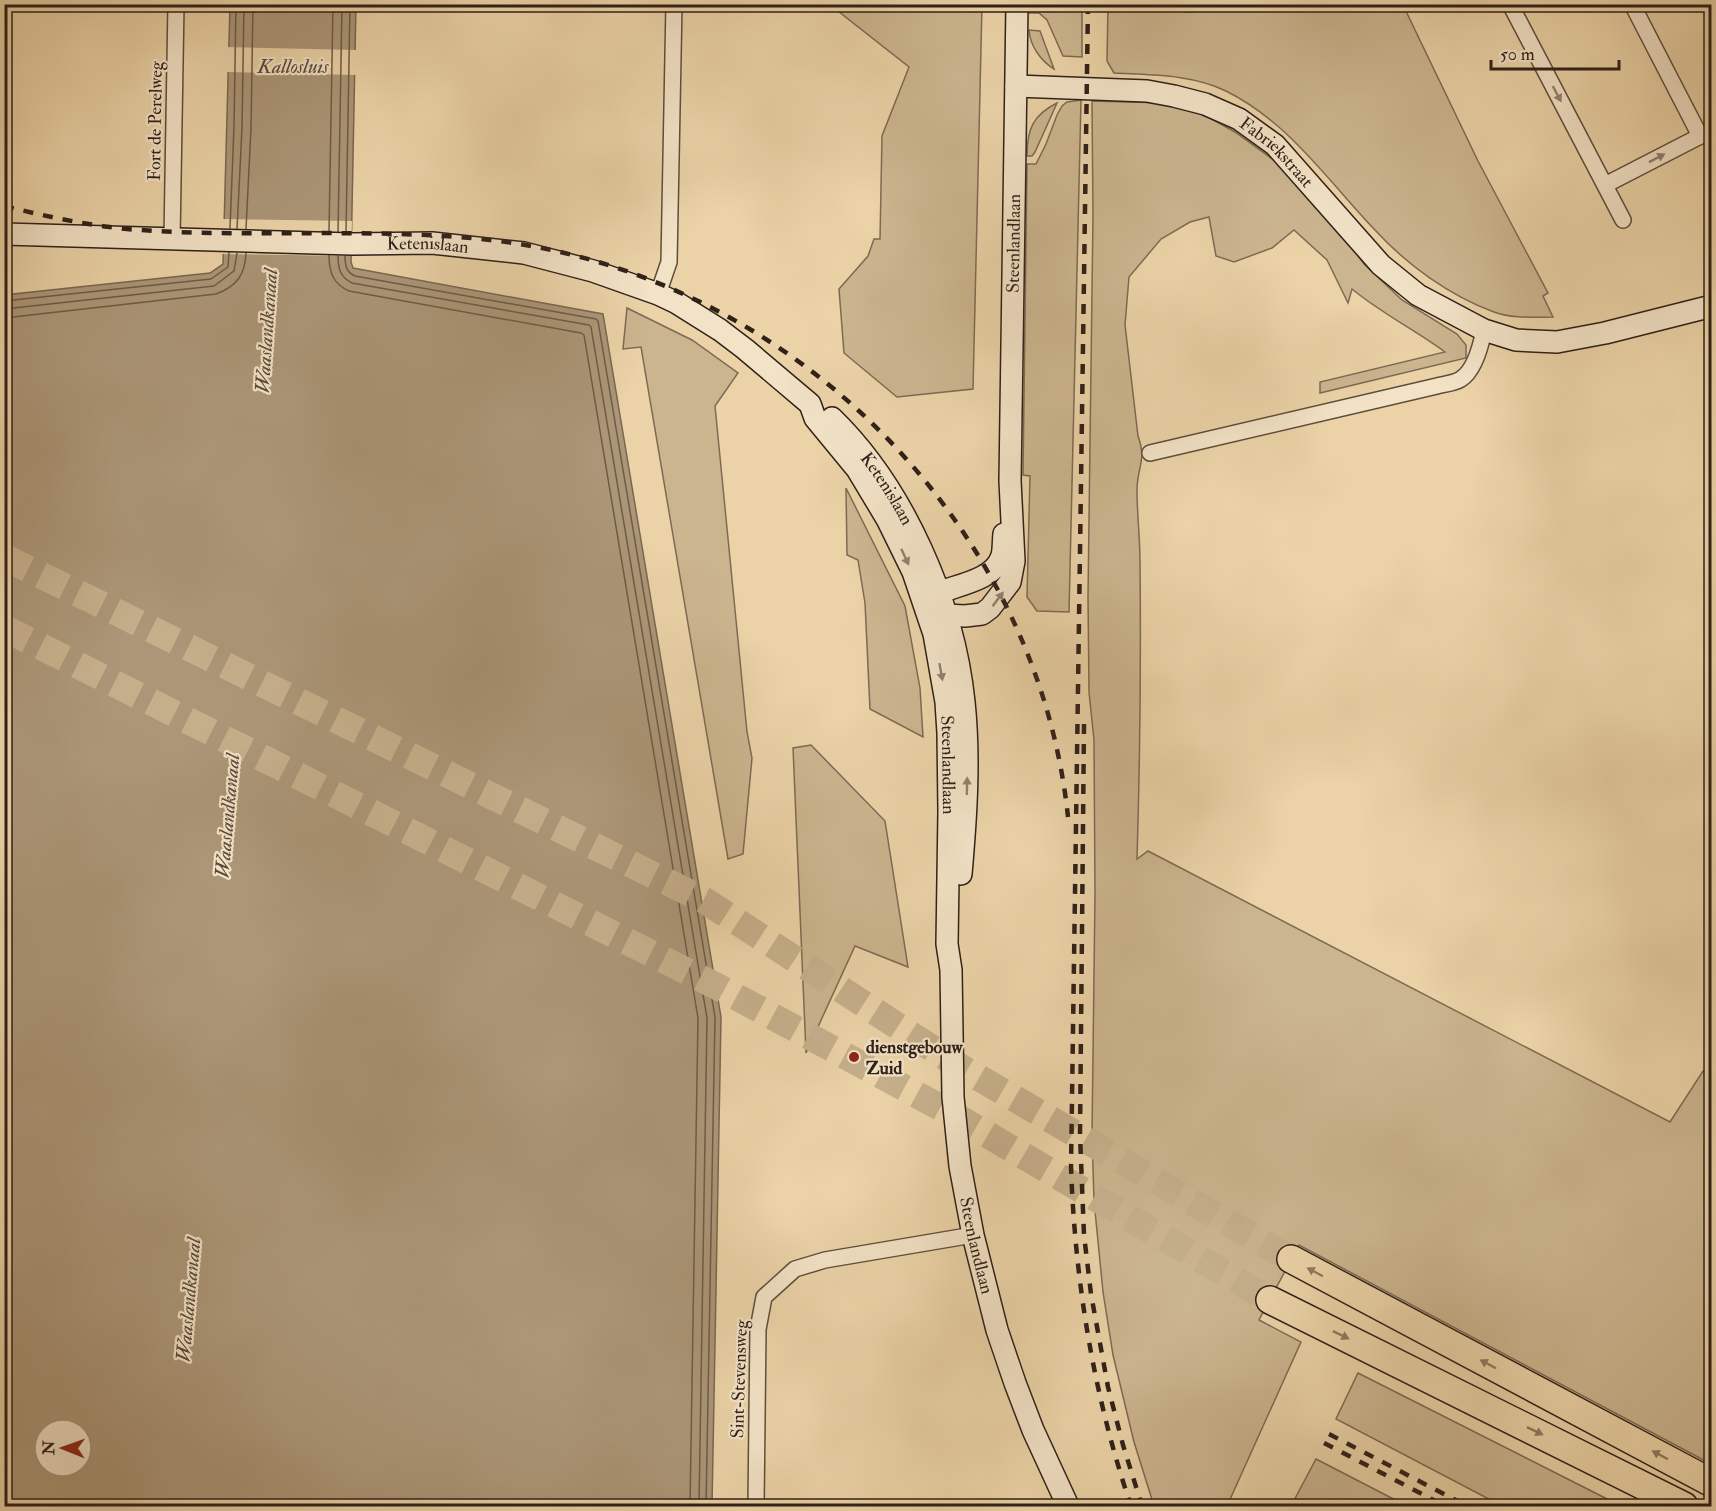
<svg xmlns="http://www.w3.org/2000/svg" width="1716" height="1511" viewBox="0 0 1716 1511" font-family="'IM FELL Double Pica',serif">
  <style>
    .green { fill: #cbb58f; stroke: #7d6a54; stroke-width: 1.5 }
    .water { fill: #ab9677; stroke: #796751; stroke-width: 1.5; fill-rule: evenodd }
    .pier { fill: #ebd3a7 }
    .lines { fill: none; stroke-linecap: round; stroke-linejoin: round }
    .shore { stroke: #6d5b48; stroke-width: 1.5 }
    .motorway-tunnel { stroke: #c5af8b; stroke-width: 27; stroke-dasharray: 27 14; stroke-linecap: butt }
    .minor-casing { stroke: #5e4d3c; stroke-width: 18 }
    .secondary-casing { stroke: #2f2019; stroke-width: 24 }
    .motorway-casing { stroke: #2f2019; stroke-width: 30 }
    .minor { stroke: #f2e2c6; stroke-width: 15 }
    .secondary { stroke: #f2e2c6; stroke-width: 21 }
    .motorway { stroke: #ebd3a7; stroke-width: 27 }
    .rail { stroke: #2f2019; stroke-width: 4.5; stroke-dasharray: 10 10; stroke-linecap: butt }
    .oneway { fill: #908170 }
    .oneway2 { fill: #8d7a60 }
    .poi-dot { fill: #8f2418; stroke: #f2e2c6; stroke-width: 2 }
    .labels { text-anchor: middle; stroke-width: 4.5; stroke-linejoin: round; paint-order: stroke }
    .street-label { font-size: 18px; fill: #2f2019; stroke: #f2e2c6 }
    .poi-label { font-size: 18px; font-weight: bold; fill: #2f2019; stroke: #f2e2c6; text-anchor: start }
    .water-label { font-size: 20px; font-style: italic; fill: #5a493a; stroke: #f2e2c6 }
  </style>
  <rect width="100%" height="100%" fill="#ebd3a7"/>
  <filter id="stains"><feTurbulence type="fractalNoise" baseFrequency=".00333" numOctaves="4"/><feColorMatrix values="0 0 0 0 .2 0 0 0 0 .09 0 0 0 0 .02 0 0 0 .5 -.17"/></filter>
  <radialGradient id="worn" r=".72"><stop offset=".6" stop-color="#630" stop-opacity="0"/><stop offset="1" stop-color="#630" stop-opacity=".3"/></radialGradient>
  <g class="green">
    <polygon points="837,5 982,5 973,389 897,397 844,353 839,289 868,256 874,239 880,239 882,136 909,67 838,11"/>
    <polygon points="1028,5 1082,5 1082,57 1063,56 1047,20 1039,13 1028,13"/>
    <path d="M1108,5H1403L1478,161L1548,293L1543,296L1553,317C1534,317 1513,319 1494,312C1450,296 1407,265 1375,230C1327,180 1290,123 1226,91C1191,74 1151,75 1114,73L1107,61Z"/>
    <path d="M1029,30L1040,31L1054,69C1041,61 1030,46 1029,30Z"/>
    <polygon points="1081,100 1069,612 1037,611 1027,597 1030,476 1023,475 1027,164 1036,164 1046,144 1057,115 1062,106 1067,102"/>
    <path d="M1092,101L1167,103L1203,114L1235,132L1282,166L1345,238L1364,264L1402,300L1457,334L1466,345V358L1320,393V382L1445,352C1415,330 1381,313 1352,289L1348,303L1327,260L1294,230L1272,248L1234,262L1216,256L1209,217L1190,222L1161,239L1129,277L1125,325L1138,436C1147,461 1137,467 1137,490C1137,514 1140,538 1140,562C1141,661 1140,760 1137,859L1148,851L1670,1122L1703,1071L1711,1068V1464L1299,1245L1259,1320L1301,1342L1227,1506H1154L1134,1442L1113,1355L1103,1292L1094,1201L1092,1135L1095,894L1094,740L1089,692L1088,597L1093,214Z"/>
    <path d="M1057,103L1035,152L1032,156H1027C1027,129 1033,115 1057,103Z"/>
    <polygon points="627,308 692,340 738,373 715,406 747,732 752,758 743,854 728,859 641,347 623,349"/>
    <polygon points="846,488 905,606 920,688 923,737 870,709 865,603 858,560 847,555"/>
    <polygon points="811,745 885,821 908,967 855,946 806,1053 793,748"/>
    <polygon points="1358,1373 1621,1506 1502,1506 1336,1419"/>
    <polygon points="1316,1459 1407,1506 1291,1506"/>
  </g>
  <g class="water">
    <path d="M356,4L351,262L353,268L603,314L721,1017L712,1506H5L4,295L210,273L223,264L230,5ZM45,1430H81V1466H45Z"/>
    <path d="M1170,5H1210C1194,13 1184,16 1170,5Z"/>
  </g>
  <g class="pier">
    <polygon points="226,47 358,50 357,75 226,72"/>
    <polygon points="221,219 352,221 351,256 220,254"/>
  </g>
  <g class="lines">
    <g class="shore">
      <polyline points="230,228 234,127 236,4"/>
      <polyline points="237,229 242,128 244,4"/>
      <polyline points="246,229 251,128 253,4"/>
      <polyline points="329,231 333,4"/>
      <polyline points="338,232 342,4"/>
      <polyline points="346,232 350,4"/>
      <path d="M329,255C329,272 333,284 349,291L581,333L584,335L698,1018L690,1506"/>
      <path d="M338,256C338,268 340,277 352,283L589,325L591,327L707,1018L699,1506"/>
      <path d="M345,256C345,265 346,272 355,276L596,319L598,321L715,1017L706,1506"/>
      <polyline points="4,301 211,279 228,267 229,252"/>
      <polyline points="4,309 214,286 234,271 237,253"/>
      <path d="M4,318L216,294C237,286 245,275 246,253"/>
    </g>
    <g class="motorway-tunnel">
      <polyline points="4,557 704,900 962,1068 1291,1259"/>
      <polyline points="4,628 722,989 947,1111 1270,1300"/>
    </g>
    <g class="minor-casing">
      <g id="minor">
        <polyline points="1510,4 1623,220"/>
        <polyline points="1632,4 1700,136"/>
        <polyline points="1605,185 1712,130"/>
        <polyline points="172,238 176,4"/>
        <polyline points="658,294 669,262 674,4"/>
        <path d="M1150,453L1437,386C1445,384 1455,383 1461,379C1475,370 1481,345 1484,330"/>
        <polyline points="756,1506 758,1329 764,1297 795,1269 825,1260 973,1235"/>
      </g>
    </g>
    <g class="secondary-casing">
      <g id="secondary">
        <path id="s1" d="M1016,86L1147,91L1174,96L1205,104L1239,119L1275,145L1381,265L1418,295L1484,330L1516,340L1557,342L1605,333L1712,306"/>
        <path id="s2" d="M4,234L352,244L432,243L524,253L593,271L658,294L677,303L720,330L745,349L810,404L815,418L857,469L887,519L913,572L934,634L946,702L948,733L949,811L947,944L951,970L953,1097L960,1166L973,1235L997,1330L1015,1383L1033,1430L1068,1506"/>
        <path id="s3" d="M832,418C904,488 954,603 964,702C970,759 966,817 961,874"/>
        <path d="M938,593C957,585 993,580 1001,558C1004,552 1003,541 1004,534"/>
        <path id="s4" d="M946,615L965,616L982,614L990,608L1010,582L1014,561L1010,481L1017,4"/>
      </g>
    </g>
    <g class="motorway-casing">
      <g id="motorway">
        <polyline points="1291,1259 1712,1483"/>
        <polyline points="1270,1300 1684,1506"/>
      </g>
    </g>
    <use href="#minor" class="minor"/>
    <use href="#secondary" class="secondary"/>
    <use href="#motorway" class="motorway"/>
    <g class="rail">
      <path d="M1088,4L1071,1167C1075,1283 1094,1397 1131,1506"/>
      <path d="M4,206C49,217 94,227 140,230C256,238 374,227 490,240C786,273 1037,520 1068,817"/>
      <polyline points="1084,724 1080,1135 1084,1235 1091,1294 1108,1387 1123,1445 1142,1506"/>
      <polyline points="1329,1434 1467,1506"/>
      <polyline points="1324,1443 1445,1506"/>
    </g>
  </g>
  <defs><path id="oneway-solid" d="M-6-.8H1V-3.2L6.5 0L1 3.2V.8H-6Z" transform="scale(1.5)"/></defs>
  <g class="oneway">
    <use href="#oneway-solid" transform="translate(1557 94) rotate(62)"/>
    <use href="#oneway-solid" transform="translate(1657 158) rotate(-27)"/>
    <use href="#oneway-solid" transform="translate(905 557) rotate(65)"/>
    <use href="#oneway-solid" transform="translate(998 599) rotate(-53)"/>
    <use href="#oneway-solid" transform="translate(941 672) rotate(80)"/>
    <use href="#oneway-solid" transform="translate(967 786) rotate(-89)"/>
  </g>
  <g class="oneway2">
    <use href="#oneway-solid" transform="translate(1315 1272) rotate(-152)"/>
    <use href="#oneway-solid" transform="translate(1341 1335) rotate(26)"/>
    <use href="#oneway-solid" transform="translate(1488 1364) rotate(-152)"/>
    <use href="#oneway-solid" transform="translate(1535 1431) rotate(26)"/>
    <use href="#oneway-solid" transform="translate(1660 1455) rotate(-152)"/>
  </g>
  <circle class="poi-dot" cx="854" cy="1057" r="6"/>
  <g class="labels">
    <g class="street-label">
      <text transform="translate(155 121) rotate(-89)" y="6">Fort de Perelweg</text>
      <text dy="6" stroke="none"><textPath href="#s1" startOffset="278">Fabriekstraat</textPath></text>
      <text dy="6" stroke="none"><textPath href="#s4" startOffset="418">Steenlandlaan</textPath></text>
      <text dy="6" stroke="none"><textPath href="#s2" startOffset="424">Ketenislaan</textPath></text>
      <text dy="6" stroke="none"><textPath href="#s3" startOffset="90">Ketenislaan</textPath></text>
      <text dy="6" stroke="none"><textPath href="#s2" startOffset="1245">Steenlandlaan</textPath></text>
      <text dy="6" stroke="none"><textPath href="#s2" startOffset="1728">Steenlandlaan</textPath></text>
      <text transform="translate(739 1379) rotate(-88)" y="6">Sint-Stevensweg</text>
    </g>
    <g class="poi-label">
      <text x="866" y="1053">dienstgebouw<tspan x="866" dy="21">Zuid</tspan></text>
    </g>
    <g class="water-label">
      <text x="293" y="73">Kallosluis</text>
      <text transform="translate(266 331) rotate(-86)" y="7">Waaslandkanaal</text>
      <text transform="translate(227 816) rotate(-85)" y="7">Waaslandkanaal</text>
      <text transform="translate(188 1300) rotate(-85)" y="7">Waaslandkanaal</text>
    </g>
  </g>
  <rect width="1716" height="1511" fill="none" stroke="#ebd3a7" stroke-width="24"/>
  <rect x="6" y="6" width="1704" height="1499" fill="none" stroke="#2f2019" stroke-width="3"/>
  <rect x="12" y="12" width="1692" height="1487" fill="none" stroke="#2f2019" stroke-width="1.5"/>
  <g transform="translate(63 1448) rotate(271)"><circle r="28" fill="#f2e2c6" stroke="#a49481" stroke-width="1.5"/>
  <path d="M0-4.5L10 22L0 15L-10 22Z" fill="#8f2418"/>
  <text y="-9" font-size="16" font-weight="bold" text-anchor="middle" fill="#2f2019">N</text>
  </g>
  <path d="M1491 60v9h128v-9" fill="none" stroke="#2f2019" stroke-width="3"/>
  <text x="1500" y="60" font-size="18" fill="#2f2019" stroke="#f2e2c6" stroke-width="4.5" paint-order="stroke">50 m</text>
  <rect width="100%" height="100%" filter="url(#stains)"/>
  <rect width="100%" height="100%" fill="url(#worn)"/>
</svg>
